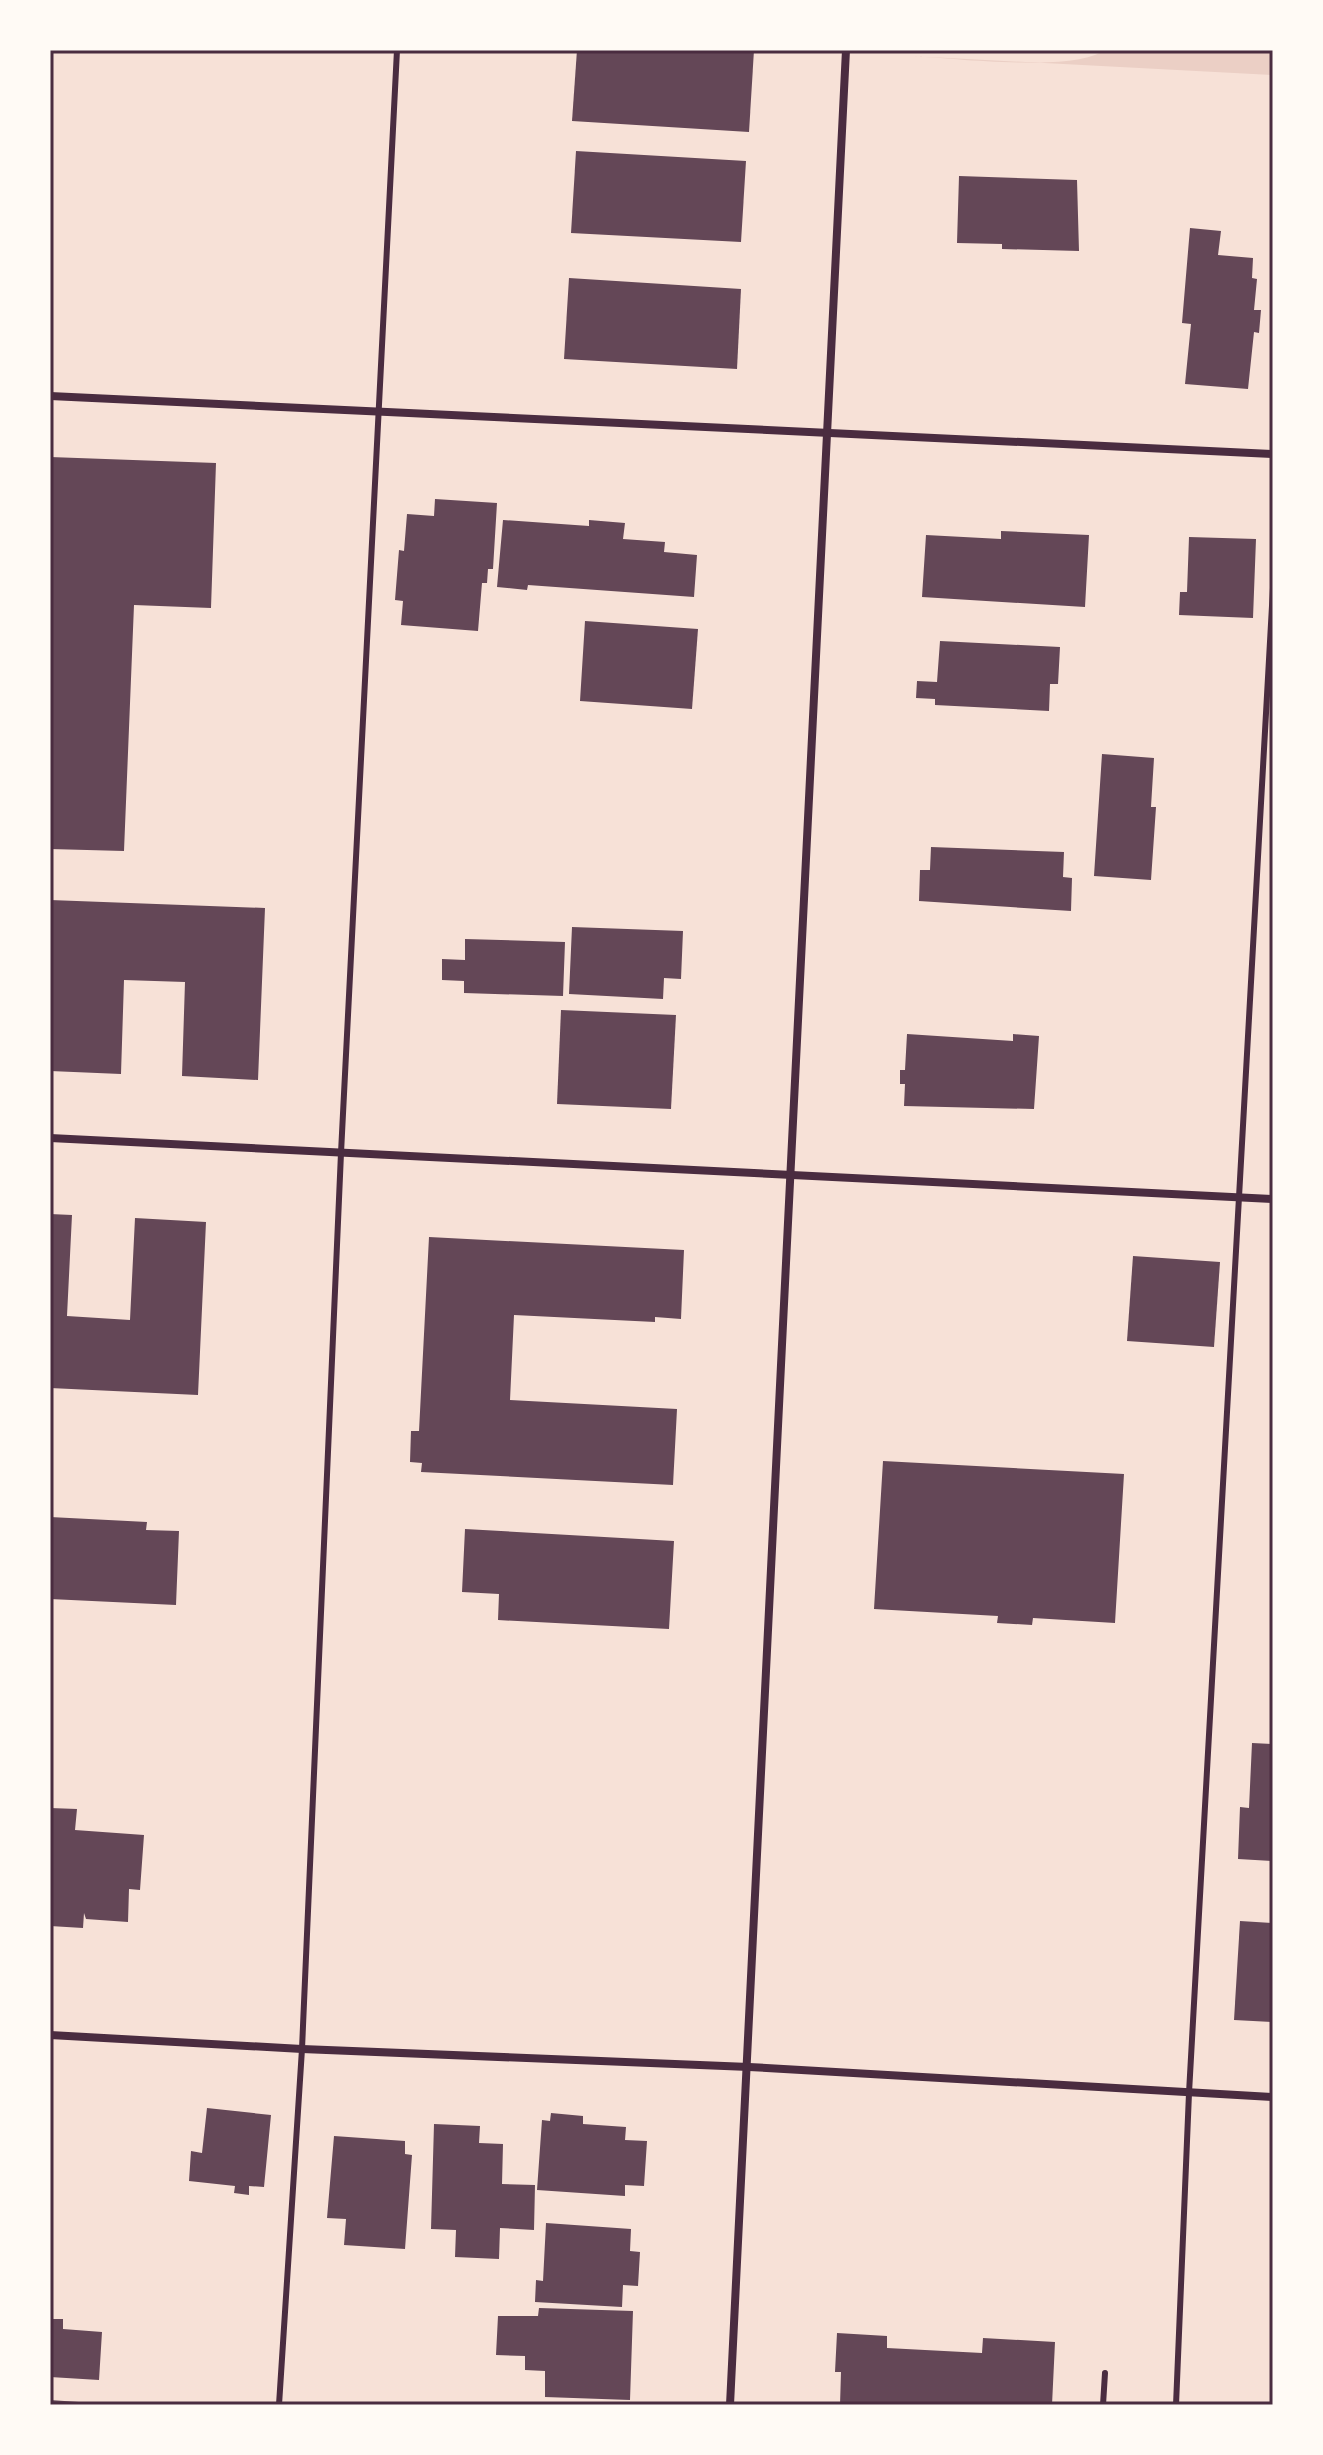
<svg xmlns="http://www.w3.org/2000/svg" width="1323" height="2455" viewBox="0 0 1323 2455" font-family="'Fira Sans',sans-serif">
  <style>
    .green { fill: #ebcfc5 }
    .building { fill: #644757 }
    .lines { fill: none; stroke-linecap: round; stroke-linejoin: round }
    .service { stroke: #4a2c40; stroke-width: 6 }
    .minor { stroke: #4a2c40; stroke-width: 8 }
    .neatline { fill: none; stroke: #4a2c40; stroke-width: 3 }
  </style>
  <rect width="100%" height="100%" fill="#f7e1d7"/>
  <path class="green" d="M1105,50H1273V75L910,56C954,58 1072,73 1105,50Z"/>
  <g class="building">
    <polygon points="577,50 754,50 749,132 572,121"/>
    <polygon points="576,151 746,161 741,242 571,233"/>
    <polygon points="959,176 1077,180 1079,251 1002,249 1002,244 957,243"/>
    <polygon points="1190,228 1221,231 1218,255 1253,258 1252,278 1257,279 1254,310 1261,310 1259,333 1254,332 1248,389 1185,384 1191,324 1182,323"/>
    <polygon points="569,278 741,289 737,369 564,359"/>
    <polygon points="50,457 216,463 211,608 134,605 124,851 50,849"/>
    <polygon points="435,499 497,503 493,569 488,569 487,583 482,583 478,631 401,625 403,601 395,600 399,550 404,551 407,514 434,516"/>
    <polygon points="503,520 589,526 589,520 625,523 623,539 665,542 664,552 697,555 694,597 528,585 527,590 497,587"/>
    <polygon points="1001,531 1089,535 1085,607 922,597 926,535 1001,539"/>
    <polygon points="1189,537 1256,539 1253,618 1179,615 1180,592 1187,592"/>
    <polygon points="585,621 698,629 692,709 580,701"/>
    <polygon points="940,641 1060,647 1058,684 1050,684 1049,711 935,705 935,699 916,698 917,681 937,682"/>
    <polygon points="1102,754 1154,758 1151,807 1156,807 1151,880 1094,876"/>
    <polygon points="931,847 1064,852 1063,877 1072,878 1071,911 919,901 920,870 930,870"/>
    <polygon points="50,900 265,908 258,1080 182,1076 185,982 124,980 121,1074 50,1071"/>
    <polygon points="572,927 683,931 681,979 664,978 663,999 569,994"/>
    <polygon points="465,939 565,942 563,996 464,993 464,981 442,980 442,959 465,960"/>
    <polygon points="561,1010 676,1015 671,1109 557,1104"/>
    <polygon points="907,1034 1013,1041 1013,1034 1039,1036 1034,1109 904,1106 905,1084 900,1084 900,1070 905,1070"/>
    <polygon points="50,1214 72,1215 67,1316 130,1320 135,1218 206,1222 198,1395 50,1388"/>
    <polygon points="429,1237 684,1250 681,1319 655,1317 655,1322 514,1315 510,1400 677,1409 673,1485 421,1472 422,1463 410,1462 411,1431 419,1431"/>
    <polygon points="1133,1256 1220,1262 1214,1347 1127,1341"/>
    <polygon points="883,1461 1124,1474 1115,1623 1033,1618 1032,1625 997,1623 998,1616 874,1609"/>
    <polygon points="50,1517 147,1522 146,1530 179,1531 176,1605 50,1599"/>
    <polygon points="465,1529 674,1541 669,1629 498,1620 499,1594 462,1592"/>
    <polygon points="1252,1743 1273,1744 1273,1861 1238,1859 1240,1807 1249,1808"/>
    <polygon points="50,1808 77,1809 75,1830 144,1835 140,1890 129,1889 128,1922 86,1919 84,1913 83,1928 50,1926"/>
    <polygon points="1240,1921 1273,1923 1273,2022 1234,2020"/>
    <polygon points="207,2108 271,2115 264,2187 249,2186 249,2195 234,2193 235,2186 189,2181 191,2151 202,2153"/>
    <polygon points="551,2113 583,2116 583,2124 626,2127 625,2140 647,2141 644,2186 625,2185 625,2196 537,2190 542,2120 550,2121"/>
    <polygon points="434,2124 480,2126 479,2143 503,2144 502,2184 535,2185 534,2230 500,2228 499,2259 455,2257 456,2230 431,2229"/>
    <polygon points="334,2136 405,2141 405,2154 412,2155 405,2249 344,2245 346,2219 327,2218"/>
    <polygon points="546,2223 631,2229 630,2251 640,2252 638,2286 623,2285 622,2307 535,2302 536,2280 543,2281"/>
    <polygon points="539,2308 633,2311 630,2400 545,2397 545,2371 525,2370 525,2356 496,2355 498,2316 538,2316"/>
    <polygon points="50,2319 63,2319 63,2329 102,2332 99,2380 50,2377"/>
    <polygon points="837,2333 887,2336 887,2348 982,2353 983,2338 1055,2342 1052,2405 840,2405 841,2372 835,2372"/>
    <polygon points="50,2400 93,2403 93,2405 50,2405"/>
  </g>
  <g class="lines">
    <g class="service">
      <polyline points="279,2405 302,2049 341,1153 397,50"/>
      <polyline points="1103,2405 1105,2373"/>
      <polyline points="1176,2405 1189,2093 1273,588"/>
    </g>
    <g class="minor">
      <polyline points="50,396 1273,454"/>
      <polyline points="50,1138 1273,1199"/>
      <polyline points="50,2035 302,2049 749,2067 1273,2097"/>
      <path d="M730,2405C774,1620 801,835 846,50"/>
    </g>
  </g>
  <rect width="1323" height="2455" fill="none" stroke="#fffaf5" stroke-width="104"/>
  <rect x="52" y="52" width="1219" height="2351" class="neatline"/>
</svg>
